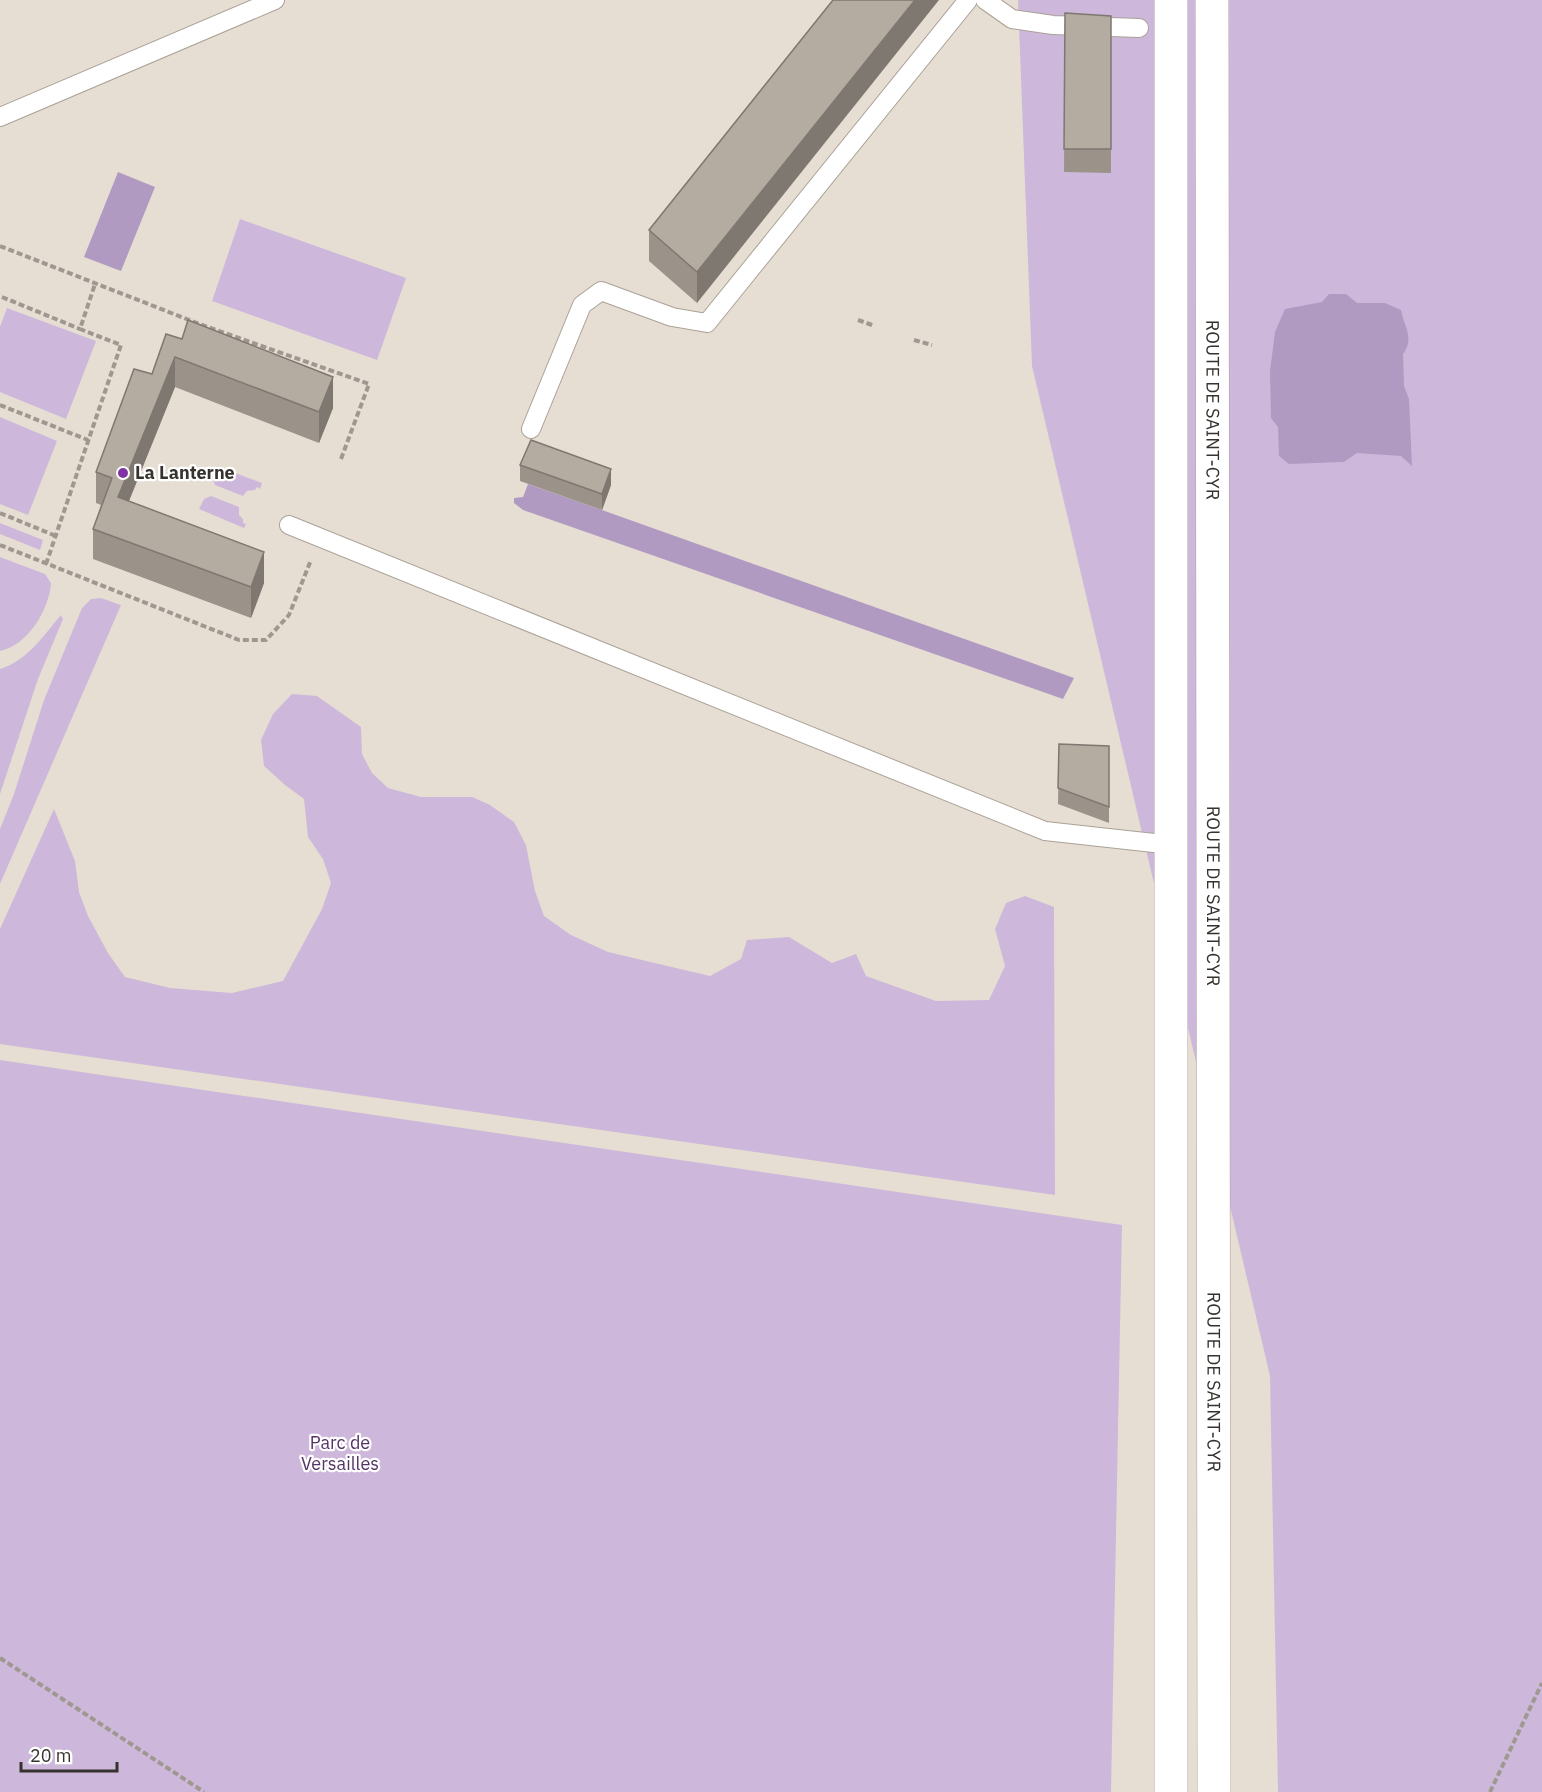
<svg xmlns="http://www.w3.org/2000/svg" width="1542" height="1792" viewBox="0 0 1542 1792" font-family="'IBM Plex Sans',sans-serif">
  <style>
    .green { fill: #cdb8db }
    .water { fill: #b19ac1 }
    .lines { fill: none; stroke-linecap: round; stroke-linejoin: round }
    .lane-casing { stroke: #aaa197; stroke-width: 20 }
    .primary-casing { stroke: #aaa197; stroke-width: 34 }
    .path { stroke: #9f9890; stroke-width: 4; stroke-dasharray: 6 3; stroke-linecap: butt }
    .lane { stroke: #fff; stroke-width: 18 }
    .primary { stroke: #fff; stroke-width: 33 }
    .wall { fill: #9b938a }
    .shaded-wall { fill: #7e7871 }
    .building { fill: #b4aba1; stroke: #7e7871; stroke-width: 1.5 }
    .poi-dot { fill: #7e32a4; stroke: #fff; stroke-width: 2 }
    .labels { text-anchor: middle; stroke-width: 4.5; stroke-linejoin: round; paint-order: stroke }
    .street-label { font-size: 18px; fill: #36322e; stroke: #fff }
    .poi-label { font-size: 18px; font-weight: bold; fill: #36322e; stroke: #fff; text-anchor: start }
    .park-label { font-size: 18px; fill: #543467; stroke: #fff }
  </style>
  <rect width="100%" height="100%" fill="#e7ded3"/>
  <g class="green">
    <polygon points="1018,0 1542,0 1542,1792 1278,1792 1270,1376 1032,366"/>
    <polygon points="240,219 406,278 377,360 212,301"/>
    <polygon points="7,308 96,341 66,419 0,392 0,327"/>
    <polygon points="0,417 57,441 28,515 0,504"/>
    <polygon points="216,466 262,483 260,489 257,487 255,490 247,491 243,496 215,485 212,477"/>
    <polygon points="211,496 239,507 239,515 243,519 243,523 246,524 244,528 199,509 204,499"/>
    <polygon points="0,523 43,540 40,550 0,534"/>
    <path d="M0,557L45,574L51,583C49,610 28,645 0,651Z"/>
    <polygon points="101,598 121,605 0,884 0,829 14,794 44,700 82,608 91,599"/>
    <path d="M61,615L63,619L38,679L0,794V669C27,661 44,635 61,615Z"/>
    <polygon points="292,694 317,696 361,727 362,754 372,773 388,788 421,797 472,797 490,805 514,822 526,845 535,891 544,916 571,935 608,952 710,976 741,959 747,940 789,937 832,963 856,954 866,976 936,1001 989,1000 1005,966 995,929 1006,903 1025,896 1054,907 1055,1195 0,1044 0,929 54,809 75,861 79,892 88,916 108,953 125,977 170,988 232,993 283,981 322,909 331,883 323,859 308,837 304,799 285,785 264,766 261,740 273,714"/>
    <polygon points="0,1060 1122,1225 1111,1792 0,1792"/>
  </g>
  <g class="water">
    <polygon points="118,172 155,187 121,271 84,257"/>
    <path d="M1329,294H1346L1357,303H1385L1401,310C1404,326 1415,339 1403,354L1404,386L1409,399L1412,466L1401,456L1357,453L1344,462L1289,464L1279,456L1278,427L1271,418L1270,371L1275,332L1285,309L1322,302Z"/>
    <polygon points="528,484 602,510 1074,678 1063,699 523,510 514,503 514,498 523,497"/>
  </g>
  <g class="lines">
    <g class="lane-casing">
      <g id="lane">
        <polyline points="985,0 1012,19 1053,25 1139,28"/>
        <polyline points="0,117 275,0"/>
        <polyline points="531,429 582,305 601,291 672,317 707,323 968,0"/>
        <polyline points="289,525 1045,831 1172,845"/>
      </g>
    </g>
    <g class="primary-casing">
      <g id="primary">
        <path id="s1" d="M1212,0L1214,1792"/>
        <polyline points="1171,1792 1171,0"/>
      </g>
    </g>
    <g class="path">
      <polyline points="0,246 202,325 369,384 341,459"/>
      <polyline points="2,297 80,329"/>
      <polyline points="858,320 875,326"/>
      <polyline points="914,340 932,345"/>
      <polyline points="0,405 88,440"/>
      <polyline points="0,513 56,536"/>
      <polyline points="0,545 239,640 266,640 289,615 311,560"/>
      <polyline points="46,564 121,345 80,329 95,284"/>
      <polyline points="0,1658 204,1792"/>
      <polyline points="1490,1792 1542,1683"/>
    </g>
    <use href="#lane" class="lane"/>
    <use href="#primary" class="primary"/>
  </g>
  <g class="wall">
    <polygon points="833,0 697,303 649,261 649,230"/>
    <polygon points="1065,13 1111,16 1111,173 1064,172"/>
    <polygon points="182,339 333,408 319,443 175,387 129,501 264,583 251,618 93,559 93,529 101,505 96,503 96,472 152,374"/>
    <polygon points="520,465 611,485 602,510 520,481"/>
    <polygon points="1059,744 1109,746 1109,823 1058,804"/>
  </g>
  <g class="shaded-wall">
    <polygon points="915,0 939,0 697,303 697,272"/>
    <polygon points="175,357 175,387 118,528 118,497"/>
    <polygon points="333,377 333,408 319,443 319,412"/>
    <polygon points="611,469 611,485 602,510 602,494"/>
    <polygon points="264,552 264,583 251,618 251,587"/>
  </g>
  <g class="building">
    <polygon points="833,0 915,0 697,272 649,230"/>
    <polygon points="1065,13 1111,16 1111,149 1064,149"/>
    <polygon points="188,320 333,377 319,412 175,357 118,497 264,552 251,587 93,529 112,478 96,472 134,369 152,374 166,334 182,339"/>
    <polygon points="531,440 611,469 602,494 520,465"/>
    <polygon points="1059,744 1109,746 1109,807 1058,788"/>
  </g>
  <circle class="poi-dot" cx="123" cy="473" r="6"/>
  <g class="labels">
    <g class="street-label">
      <text dy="6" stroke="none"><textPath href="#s1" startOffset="410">ROUTE DE SAINT-CYR</textPath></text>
      <text dy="6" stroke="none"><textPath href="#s1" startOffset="896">ROUTE DE SAINT-CYR</textPath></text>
      <text dy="6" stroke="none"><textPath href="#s1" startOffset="1382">ROUTE DE SAINT-CYR</textPath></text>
    </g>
    <g class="poi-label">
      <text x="135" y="479">La Lanterne</text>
    </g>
    <g class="park-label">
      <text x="340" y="1449">Parc de<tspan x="340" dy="21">Versailles</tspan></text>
    </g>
  </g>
  <path d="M21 1762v9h96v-9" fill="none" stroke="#36322e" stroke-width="3"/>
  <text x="30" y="1762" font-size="18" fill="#36322e" stroke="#ffffff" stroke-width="4.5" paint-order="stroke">20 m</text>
</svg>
